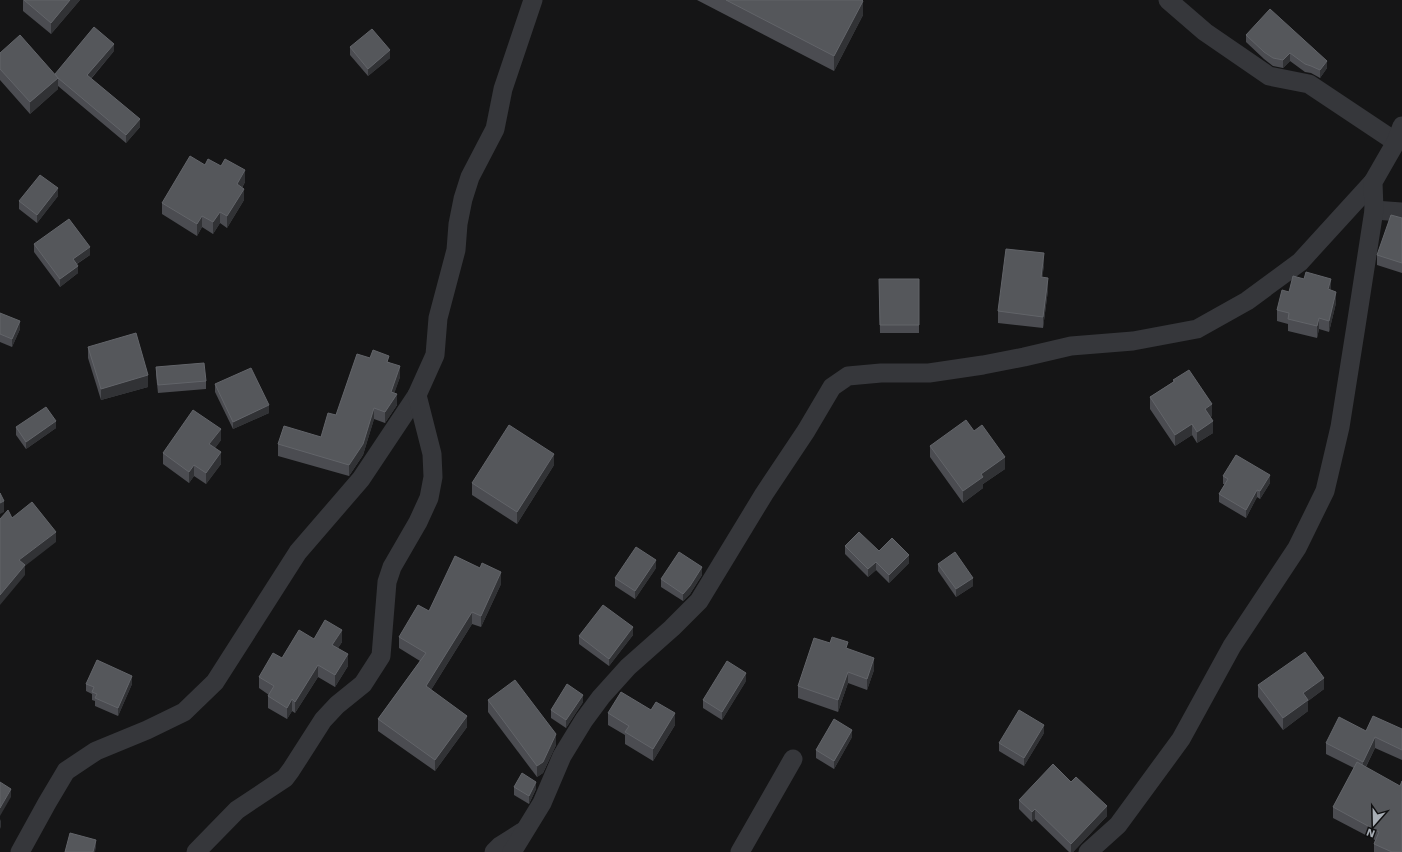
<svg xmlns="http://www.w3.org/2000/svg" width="1402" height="852" viewBox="0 0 1402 852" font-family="'Work Sans',sans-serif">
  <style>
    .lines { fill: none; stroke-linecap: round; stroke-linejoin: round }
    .minor { stroke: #36373b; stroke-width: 19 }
    .wall { fill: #4b4c51 }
    .shaded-wall { fill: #313235 }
    .building { fill: #55575b; stroke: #626469 }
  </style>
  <rect width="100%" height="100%" fill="#151516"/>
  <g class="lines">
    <g class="minor">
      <polyline points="1168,0 1205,32 1269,76 1309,84 1396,142"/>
      <polyline points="1374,210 1402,212"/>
      <polyline points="20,852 47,803 66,771 96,751 147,730 184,712 215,682 298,552 361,479 417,395"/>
      <polyline points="196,852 237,810 285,778 291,770 323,720 337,705 363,684 381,656 387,582 392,567 418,522 429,498 433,477 432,454 417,395 435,355 438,318 456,250 458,224 463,199 470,177 495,129 503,89 533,0"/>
      <polyline points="494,852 500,846 522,832"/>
      <polyline points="512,852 542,803 562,756 584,720 601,697 628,667 672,628 699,601 764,494 806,431 832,387 848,376 881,373 929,373 983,365 1024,357 1071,346 1133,341 1197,329 1247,301 1300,262 1373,182"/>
      <polyline points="740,852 793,759"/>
      <polyline points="1088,852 1118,825 1181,739 1232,646 1297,548 1325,491 1340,427 1356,326 1374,210 1373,182 1396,142 1402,126"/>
    </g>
  </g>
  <g class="wall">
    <polygon points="23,0 80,0 51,34 23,11"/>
    <polygon points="697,0 862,0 863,15 834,71"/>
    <polygon points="1246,35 1327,68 1320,78 1311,73 1305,72 1290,61 1283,68 1273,66 1264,59 1246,42"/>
    <polygon points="350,47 390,58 368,76 350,55"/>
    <polygon points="114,51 91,79 140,127 126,143 58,86 58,89 30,114 0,80 0,53 55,74"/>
    <polygon points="205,165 245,182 242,188 244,200 227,228 220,223 213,234 202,227 197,236 162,214 162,203"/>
    <polygon points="58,196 37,223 19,209 19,201"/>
    <polygon points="1402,218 1402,273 1377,265 1377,255"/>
    <polygon points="34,244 90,255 77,264 78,273 60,287 34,252"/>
    <polygon points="1044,265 1042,278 1048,290 1043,328 998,323 998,311"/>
    <polygon points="919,279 919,333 880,333 879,280"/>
    <polygon points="1331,290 1336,303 1329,332 1319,329 1317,338 1288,331 1288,324 1277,321 1277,310 1289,292"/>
    <polygon points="0,313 20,329 12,347 0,342"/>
    <polygon points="88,347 148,387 101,400 88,358"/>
    <polygon points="370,358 389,362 400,377 394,393 397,405 385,423 374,419 363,455 349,476 278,456 278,444 321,437 336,415"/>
    <polygon points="156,367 206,381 206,389 158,393 156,375"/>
    <polygon points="1173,380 1212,416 1210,417 1213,433 1197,443 1192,435 1175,446 1150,409 1150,397 1173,382"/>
    <polygon points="215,384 269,413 233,429 215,392"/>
    <polygon points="16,427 56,428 26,449 16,435"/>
    <polygon points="974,431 1005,469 983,484 983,488 963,503 930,457 930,446"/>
    <polygon points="221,440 215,448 221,464 206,484 194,476 189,483 163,464 163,453"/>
    <polygon points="554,465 517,524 472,495 472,483"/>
    <polygon points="1223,476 1270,483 1260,499 1257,497 1246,518 1219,502 1219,494 1225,484 1223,484"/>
    <polygon points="845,546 879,551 909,563 889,583 876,570 868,577 845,554"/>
    <polygon points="938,564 973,586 956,597 938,571"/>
    <polygon points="656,568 635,599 615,586 615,578"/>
    <polygon points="702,575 690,594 683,601 661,587 661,579"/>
    <polygon points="501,584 481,627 472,624 431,690 467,727 435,771 378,731 378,719 420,661 399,648 399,637 429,611"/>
    <polygon points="633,635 609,666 579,644 579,636"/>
    <polygon points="314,639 342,642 338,648 348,666 335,687 318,677 295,713 292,711 287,719 268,708 268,696 269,695 259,688 259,677 282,658"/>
    <polygon points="848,649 874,670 867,690 848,683 838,712 798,698 798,686"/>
    <polygon points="746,681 722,720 703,708 703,700"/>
    <polygon points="86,684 132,684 118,716 95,706 95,701 92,700 92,694 86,691"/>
    <polygon points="1258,685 1324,689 1308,701 1308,711 1283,730 1258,697"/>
    <polygon points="488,700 556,745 543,773 537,777 488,712"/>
    <polygon points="583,702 566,728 551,718 551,710"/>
    <polygon points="608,713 675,725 653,761 625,744 625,735 608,725"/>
    <polygon points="1402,729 1402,760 1375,748 1366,767 1402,852 1374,852 1374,844 1375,840 1333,818 1333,807 1354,768 1326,754 1326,743 1366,731"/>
    <polygon points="1044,733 1024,766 999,751 999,743"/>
    <polygon points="852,737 834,769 816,758 816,750"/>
    <polygon points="514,787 536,789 529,804 514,795"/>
    <polygon points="1019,800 1107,816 1073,852 1069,852 1035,819 1032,822 1019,809"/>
  </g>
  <g class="shaded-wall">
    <polygon points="70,0 80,0 51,34 51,23"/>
    <polygon points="863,1 863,15 834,71 834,56"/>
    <polygon points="114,44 114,51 87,83 87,75"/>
    <polygon points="390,50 390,58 368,76 368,69"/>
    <polygon points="1290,53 1290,61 1283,68 1283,60"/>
    <polygon points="1327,61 1327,68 1320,78 1320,70"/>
    <polygon points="58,78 58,89 30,114 30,102"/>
    <polygon points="140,119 140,127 126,143 126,135"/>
    <polygon points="245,170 245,182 237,196 237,184"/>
    <polygon points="58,188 58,196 37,223 37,215"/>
    <polygon points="244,189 244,200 227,228 227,216"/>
    <polygon points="220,212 220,223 213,234 213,222"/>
    <polygon points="202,216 202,227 197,236 197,224"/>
    <polygon points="90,247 90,255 73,266 73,259"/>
    <polygon points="1044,253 1044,265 1041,289 1041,277"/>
    <polygon points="78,266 78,273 60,287 60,279"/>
    <polygon points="1048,278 1048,290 1043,328 1043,317"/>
    <polygon points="1331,279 1331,290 1328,289"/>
    <polygon points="1336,292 1336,303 1329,332 1329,321"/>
    <polygon points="1319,318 1319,329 1317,338 1317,326"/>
    <polygon points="20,321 20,329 12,347 12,339"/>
    <polygon points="400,366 400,377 391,403 391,392"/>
    <polygon points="148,375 148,387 101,400 101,389"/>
    <polygon points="397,394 397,405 385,423 385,412"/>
    <polygon points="1212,404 1212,416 1205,420 1205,409"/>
    <polygon points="269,405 269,413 233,429 233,422"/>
    <polygon points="374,408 374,419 363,455 349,476 349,465"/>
    <polygon points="56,421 56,428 26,449 26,442"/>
    <polygon points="1213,421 1213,433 1197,443 1197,432"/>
    <polygon points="1192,424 1192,435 1175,446 1175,435"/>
    <polygon points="221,429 221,440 209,456 209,444"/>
    <polygon points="221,452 221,464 206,484 206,473"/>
    <polygon points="554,454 554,465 517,524 517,512"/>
    <polygon points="1005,457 1005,469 983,484 983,488 963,503 963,491 981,474"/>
    <polygon points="194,465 194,476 189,483 189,472"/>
    <polygon points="1270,475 1270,483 1260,499 1260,491"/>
    <polygon points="1257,490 1257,497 1246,518 1246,510"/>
    <polygon points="4,501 4,512 0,514 0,503"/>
    <polygon points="56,532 56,542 25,566 25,575 0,605 0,595 19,560"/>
    <polygon points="909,555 909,563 889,583 889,575"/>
    <polygon points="656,560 656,568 635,599 635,591"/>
    <polygon points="876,562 876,570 868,577 868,569"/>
    <polygon points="702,567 702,575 690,594 683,601 683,594"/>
    <polygon points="501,572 501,584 481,627 481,616"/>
    <polygon points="973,578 973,586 956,597 956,589"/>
    <polygon points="472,612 472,624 426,698 426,686"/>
    <polygon points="633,627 633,635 609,666 609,659"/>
    <polygon points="342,630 342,642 332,657 332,645"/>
    <polygon points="348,654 348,666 335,687 335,675"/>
    <polygon points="874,658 874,670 867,690 867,679"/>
    <polygon points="318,665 318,677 295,713 295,702"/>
    <polygon points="848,672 848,683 838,712 838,700"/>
    <polygon points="746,673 746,681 722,720 722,712"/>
    <polygon points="132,676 132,684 118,716 118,708"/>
    <polygon points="1324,678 1324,689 1308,701 1308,711 1283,730 1283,718 1303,693"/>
    <polygon points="583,695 583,702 566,728 566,720"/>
    <polygon points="292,699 292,711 287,719 287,708"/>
    <polygon points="675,713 675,725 653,761 653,749"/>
    <polygon points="467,716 467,727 435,771 435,760"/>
    <polygon points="1044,725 1044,733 1024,766 1024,758"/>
    <polygon points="852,730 852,737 834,769 834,761"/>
    <polygon points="556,734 556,745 543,773 537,777 537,766"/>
    <polygon points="1375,737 1375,748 1363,772 1363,762"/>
    <polygon points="536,782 536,789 529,804 529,796"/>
    <polygon points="11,789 11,797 0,816 0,808"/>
    <polygon points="1107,806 1107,816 1073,852 1071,852 1071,844"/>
    <polygon points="1035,809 1035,819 1032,822 1032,812"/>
    <polygon points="1,819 1,827 0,829 0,821"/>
    <polygon points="96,840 96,848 95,852 93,852"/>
  </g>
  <g class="building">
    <polygon points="24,0 70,0 51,23"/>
    <polygon points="726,0 862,0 863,1 834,56"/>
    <polygon points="1270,9 1327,61 1320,70 1311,66 1305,64 1290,53 1283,60 1273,58 1264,52 1246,35"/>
    <polygon points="94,27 114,44 87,75 140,119 126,135 58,78 55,74"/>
    <polygon points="372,29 390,50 368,69 350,47"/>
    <polygon points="20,35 58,78 30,102 0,69 0,53"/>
    <polygon points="190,156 205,165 208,159 221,166 225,159 245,170 237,184 244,189 227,216 220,212 213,222 202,216 197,224 162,203"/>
    <polygon points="40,175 58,188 37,215 19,201"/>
    <polygon points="1391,215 1402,218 1402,263 1377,255"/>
    <polygon points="69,219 90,247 73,259 78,266 60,279 34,244"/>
    <polygon points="1006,249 1044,253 1041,277 1048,278 1043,317 998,311"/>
    <polygon points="1306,272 1331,279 1328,289 1336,292 1329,321 1319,318 1317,326 1288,319 1289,313 1277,310 1282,290 1289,292 1293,276 1304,279"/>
    <polygon points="879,279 919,279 919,325 880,325"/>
    <polygon points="0,313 20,321 12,339 0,334"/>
    <polygon points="136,333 148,375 101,389 88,347"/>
    <polygon points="373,350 389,356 387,362 400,366 391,392 397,394 385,412 374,408 363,444 349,465 278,444 284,426 321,437 328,413 336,415 357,354 370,358"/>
    <polygon points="204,363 206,381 158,385 156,367"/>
    <polygon points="251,368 269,405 233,422 215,384"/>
    <polygon points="1189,370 1212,404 1205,409 1213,421 1197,432 1192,424 1175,435 1150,397 1175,381 1173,380"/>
    <polygon points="46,407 56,421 26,442 16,427"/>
    <polygon points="193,410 221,429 209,444 221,452 206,473 194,465 189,472 163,453"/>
    <polygon points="966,420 974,431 982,425 1005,457 981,474 983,477 963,491 930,446"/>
    <polygon points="509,425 554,454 517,512 472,483"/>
    <polygon points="1236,455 1270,475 1260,491 1257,490 1246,510 1219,494 1228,479 1223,476"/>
    <polygon points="0,493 4,501 0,503"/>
    <polygon points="32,502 56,532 19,560 25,565 0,595 0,519 8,510 12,518"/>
    <polygon points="859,532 879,551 892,538 909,555 889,575 876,562 868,569 845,546"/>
    <polygon points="636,547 656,560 635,591 615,578"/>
    <polygon points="679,552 702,567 690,586 683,594 661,579"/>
    <polygon points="955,552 973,578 956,589 938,564"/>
    <polygon points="455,556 480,568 482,563 501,572 481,616 472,612 426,686 467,716 435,760 378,719 426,653 399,637 418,605 429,611"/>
    <polygon points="603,605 633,627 609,659 579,636"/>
    <polygon points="325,620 342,630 332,645 348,654 335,675 318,665 295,702 292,699 287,708 268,696 274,686 259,677 273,653 282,658 299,630 314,639"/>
    <polygon points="832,637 848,642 846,648 874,658 867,679 848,672 838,700 798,686 814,638 830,643"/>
    <polygon points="1305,652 1324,678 1303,693 1308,700 1283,718 1258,685"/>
    <polygon points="97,660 132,676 118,708 95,698 97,694 92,692 94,687 86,684"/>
    <polygon points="727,661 746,673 722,712 703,700"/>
    <polygon points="515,680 556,734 543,762 537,766 488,700"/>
    <polygon points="567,684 583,695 566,720 551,710"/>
    <polygon points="621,692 651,710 656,702 675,713 653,749 625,732 629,726 608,713"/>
    <polygon points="1019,710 1044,725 1024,758 999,743"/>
    <polygon points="1373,716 1402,729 1402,750 1375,737 1363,762 1326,743 1339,717 1366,731"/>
    <polygon points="834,719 852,730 834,761 816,750"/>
    <polygon points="1357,762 1400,786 1402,781 1402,850 1401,852 1392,852 1374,844 1379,832 1333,807"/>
    <polygon points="1053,764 1071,782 1076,777 1107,806 1071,844 1035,809 1032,812 1019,800"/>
    <polygon points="522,773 536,782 529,796 514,787"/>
    <polygon points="0,782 11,789 0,808"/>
    <polygon points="70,833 96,840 93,852 65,852"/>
  </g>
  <g transform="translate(1374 824) rotate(200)" stroke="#101011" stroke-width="3" paint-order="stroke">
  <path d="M0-3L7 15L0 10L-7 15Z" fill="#a8aeb5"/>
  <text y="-6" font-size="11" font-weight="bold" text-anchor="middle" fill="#a8aeb5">N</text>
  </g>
</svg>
